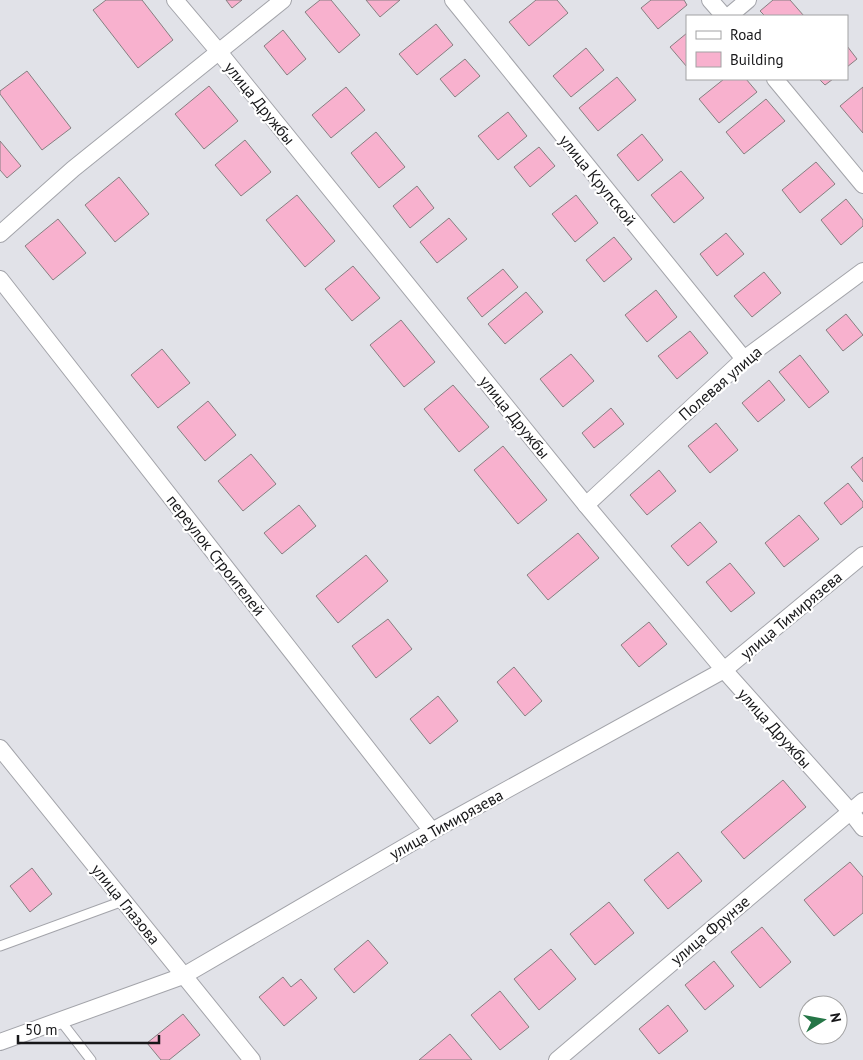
<svg xmlns="http://www.w3.org/2000/svg" width="863" height="1060" viewBox="0 0 863 1060" font-family="'PT Sans',sans-serif">
  <style>
    .building { fill: #f8b1ce; stroke: #867f81 }
    .lines { fill: none; stroke-linecap: round; stroke-linejoin: round }
    .service-casing { stroke: #a3a4aa; stroke-width: 11 }
    .minor-casing { stroke: #a3a4aa; stroke-width: 18 }
    .service { stroke: #fff; stroke-width: 9 }
    .minor { stroke: #fff; stroke-width: 16 }
    .labels { text-anchor: middle; stroke-width: 4.5; stroke-linejoin: round; paint-order: stroke }
    .street-label { font-size: 16px; fill: #171719; stroke: #fff }
  </style>
  <rect width="100%" height="100%" fill="#e1e2e8"/>
  <g class="building">
    <polygon points="106,0 142,0 173,40 138,68 93,10"/>
    <polygon points="226,0 242,0 232,8"/>
    <polygon points="320,0 331,0 360,35 339,53 305,12"/>
    <polygon points="366,0 400,0 380,17"/>
    <polygon points="536,0 557,0 568,13 529,46 509,22"/>
    <polygon points="651,0 684,0 687,5 658,29 641,8"/>
    <polygon points="773,0 790,0 804,16 765,16 760,11"/>
    <polygon points="436,24 453,45 417,75 399,54"/>
    <polygon points="283,30 306,59 287,75 264,46"/>
    <polygon points="687,33 687,67 670,47"/>
    <polygon points="847,46 857,59 847,67"/>
    <polygon points="586,48 604,70 571,97 553,76"/>
    <polygon points="465,59 480,76 455,97 440,79"/>
    <polygon points="27,71 71,128 42,150 0,94 0,91"/>
    <polygon points="617,77 636,100 598,131 579,108"/>
    <polygon points="724,79 746,79 757,92 719,123 699,99"/>
    <polygon points="819,79 833,79 825,85"/>
    <polygon points="209,86 238,121 204,149 175,114"/>
    <polygon points="346,87 365,110 331,138 312,115"/>
    <polygon points="863,87 863,133 840,106"/>
    <polygon points="766,99 785,121 744,154 726,132"/>
    <polygon points="508,112 527,136 498,160 478,136"/>
    <polygon points="376,132 405,167 379,188 351,153"/>
    <polygon points="642,134 663,160 638,181 617,155"/>
    <polygon points="245,140 271,172 241,196 215,165"/>
    <polygon points="0,141 21,166 7,178 0,170"/>
    <polygon points="539,147 555,166 530,187 514,167"/>
    <polygon points="816,162 835,184 800,213 782,190"/>
    <polygon points="681,171 704,198 674,223 651,195"/>
    <polygon points="119,177 149,214 115,242 85,205"/>
    <polygon points="417,186 434,208 410,228 393,206"/>
    <polygon points="297,195 335,241 305,267 266,220"/>
    <polygon points="576,195 598,223 575,242 552,214"/>
    <polygon points="846,199 863,220 863,226 841,245 821,220"/>
    <polygon points="449,218 467,239 437,263 420,242"/>
    <polygon points="58,219 86,253 53,280 25,246"/>
    <polygon points="726,233 744,254 717,276 700,254"/>
    <polygon points="614,237 632,259 604,282 586,260"/>
    <polygon points="353,266 380,298 352,321 325,289"/>
    <polygon points="503,269 518,287 482,317 467,298"/>
    <polygon points="764,272 781,293 752,317 734,296"/>
    <polygon points="656,290 677,317 647,342 625,315"/>
    <polygon points="526,292 543,312 505,344 488,324"/>
    <polygon points="846,314 863,335 843,351 826,330"/>
    <polygon points="401,320 435,362 404,387 370,345"/>
    <polygon points="690,331 708,353 677,379 658,356"/>
    <polygon points="162,349 190,383 158,408 131,375"/>
    <polygon points="571,354 594,381 563,407 540,379"/>
    <polygon points="800,355 829,392 809,408 779,372"/>
    <polygon points="769,380 785,400 758,422 742,403"/>
    <polygon points="453,385 489,427 459,452 424,409"/>
    <polygon points="208,401 236,435 205,461 177,427"/>
    <polygon points="611,408 624,424 594,448 582,433"/>
    <polygon points="716,423 738,450 710,473 688,446"/>
    <polygon points="503,446 547,500 518,524 474,470"/>
    <polygon points="251,454 276,484 243,511 218,481"/>
    <polygon points="863,457 863,482 851,467"/>
    <polygon points="659,470 676,491 647,515 630,495"/>
    <polygon points="848,483 863,502 863,507 841,525 824,503"/>
    <polygon points="299,505 316,526 282,554 264,533"/>
    <polygon points="799,515 819,539 784,567 765,543"/>
    <polygon points="700,522 717,542 688,566 671,546"/>
    <polygon points="578,533 599,558 548,600 527,575"/>
    <polygon points="366,555 388,581 338,623 316,596"/>
    <polygon points="730,563 755,593 731,612 706,582"/>
    <polygon points="388,619 412,649 376,678 352,646"/>
    <polygon points="649,622 667,644 639,667 621,645"/>
    <polygon points="514,667 542,701 525,716 497,682"/>
    <polygon points="438,696 458,721 430,744 410,719"/>
    <polygon points="783,780 806,807 744,859 721,832"/>
    <polygon points="678,852 702,881 668,909 644,880"/>
    <polygon points="850,862 863,877 863,913 834,936 804,900"/>
    <polygon points="32,868 52,894 30,912 10,886"/>
    <polygon points="609,902 634,933 595,965 570,934"/>
    <polygon points="762,927 791,962 760,988 731,952"/>
    <polygon points="368,940 388,963 354,993 334,969"/>
    <polygon points="551,949 576,979 539,1010 514,979"/>
    <polygon points="714,961 734,986 705,1010 685,985"/>
    <polygon points="283,977 291,987 301,979 317,998 284,1026 259,997"/>
    <polygon points="500,991 529,1027 500,1050 471,1015"/>
    <polygon points="668,1005 688,1031 659,1054 639,1029"/>
    <polygon points="183,1014 200,1035 169,1060 161,1060 147,1043"/>
    <polygon points="450,1034 472,1060 419,1060"/>
  </g>
  <g class="lines">
    <g class="service-casing">
      <g id="service">
        <polyline points="0,946 123,901"/>
        <polyline points="60,1020 91,1060"/>
      </g>
    </g>
    <g class="minor-casing">
      <g id="minor">
        <polyline points="175,0 219,52 586,505 724,670 850,811 863,828"/>
        <polyline points="453,0 744,359"/>
        <polyline points="710,0 724,16"/>
        <polyline points="729,16 748,0"/>
        <polyline points="775,79 863,185"/>
        <polyline points="0,234 73,169 283,0"/>
        <polyline points="0,279 432,831"/>
        <polyline points="586,505 744,359 863,271"/>
        <polyline points="0,748 252,1060"/>
        <polyline points="0,1042 183,976 432,831 724,670 863,555"/>
        <polyline points="557,1060 863,801"/>
      </g>
    </g>
    <use href="#service" class="service"/>
    <use href="#minor" class="minor"/>
  </g>
  <g class="labels">
    <g class="street-label">
      <text transform="translate(260 103) rotate(51)" y="6">улица Дружбы</text>
      <text transform="translate(598 180) rotate(51)" y="6">улица Крупской</text>
      <text transform="translate(720 383) rotate(-41)" y="6">Полевая улица</text>
      <text transform="translate(515 417) rotate(51)" y="6">улица Дружбы</text>
      <text transform="translate(216 555) rotate(52)" y="6">переулок Строителей</text>
      <text transform="translate(791 615) rotate(-40)" y="6">улица Тимирязева</text>
      <text transform="translate(775 728) rotate(48)" y="6">улица Дружбы</text>
      <text transform="translate(446 824) rotate(-29)" y="6">улица Тимирязева</text>
      <text transform="translate(126 904) rotate(51)" y="6">улица Глазова</text>
      <text transform="translate(710 930) rotate(-40)" y="6">улица Фрунзе</text>
    </g>
  </g>
  <rect x="686" y="15" width="162" height="65" fill="#ffffff" stroke="#a2a2a3"/>
  <rect x="696" y="31" width="25" height="8" fill="#ffffff" stroke="#a2a2a3"/>
  <text x="730" y="40" font-size="15" fill="#171719">Road</text>
  <rect x="696" y="52" width="25" height="15" fill="#f8b1ce" stroke="#a2a2a3"/>
  <text x="730" y="65" font-size="15" fill="#171719">Building</text>
  <g transform="translate(823 1020) rotate(79)"><circle r="24" fill="#ffffff" stroke="#a2a2a3"/>
  <path d="M0-4L9 19L0 12L-9 19Z" fill="#257647"/>
  <text y="-8" font-size="14" font-weight="bold" text-anchor="middle" fill="#171719">N</text>
  </g>
  <path d="M18 1035v8h141v-8" fill="none" stroke="#171719" stroke-width="2.5"/>
  <text x="25" y="1035" font-size="15" fill="#171719" stroke="#ffffff" stroke-width="4" paint-order="stroke">50 m</text>
</svg>
